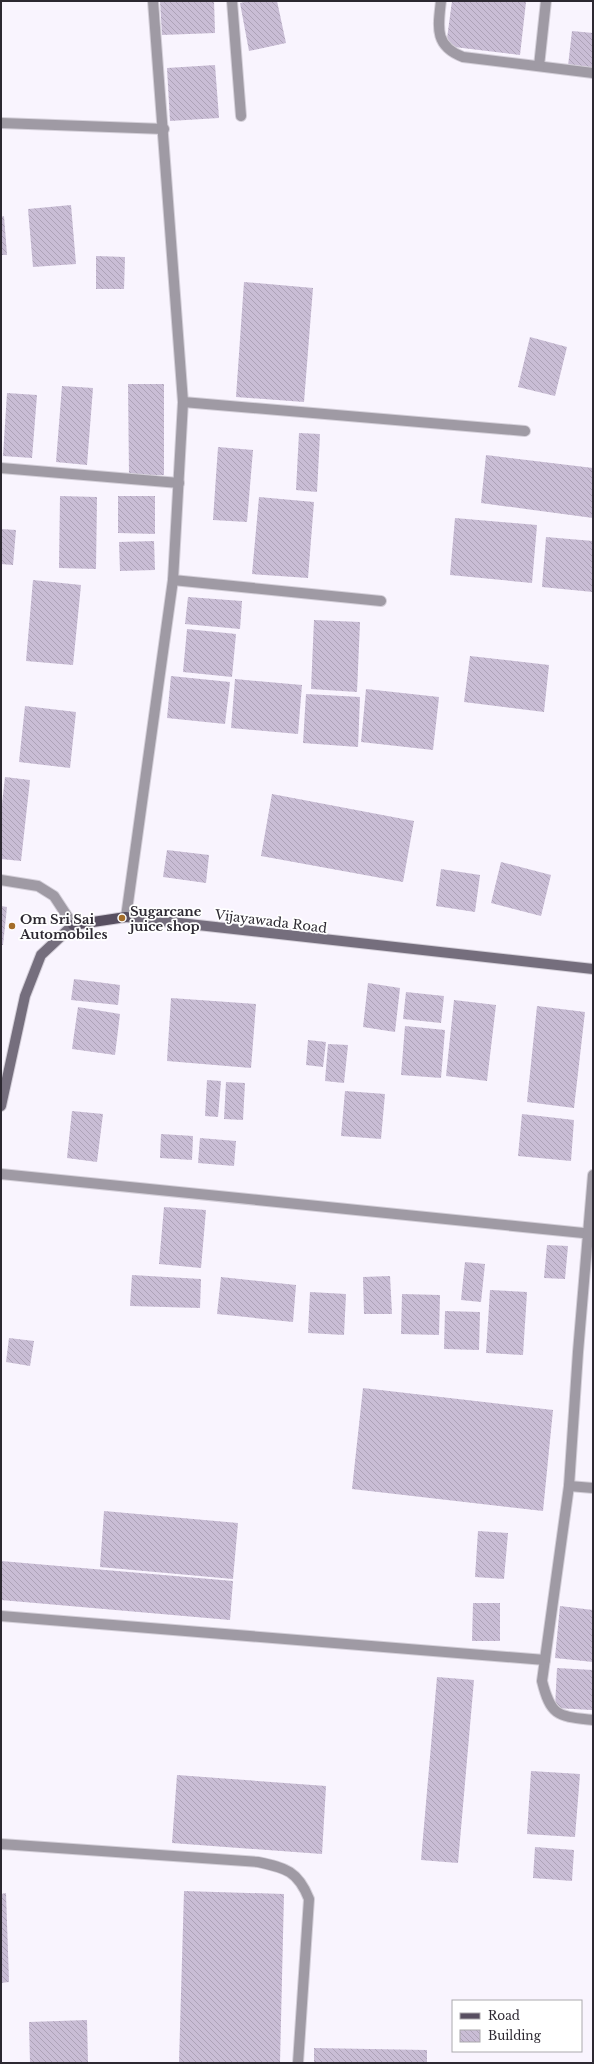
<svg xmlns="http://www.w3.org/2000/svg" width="594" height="2064" viewBox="0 0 594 2064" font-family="'Libre Baskerville',serif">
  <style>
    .building { fill: url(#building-back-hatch) }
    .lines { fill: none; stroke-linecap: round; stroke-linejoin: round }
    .street-casing { stroke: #d4cfd9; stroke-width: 12 }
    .secondary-casing { stroke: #d4cfd9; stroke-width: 12 }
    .primary-casing { stroke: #d4cfd9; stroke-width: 12 }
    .street { stroke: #9f9aa4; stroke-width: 10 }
    .secondary { stroke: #756e7d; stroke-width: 10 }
    .primary { stroke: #584f61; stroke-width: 10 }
    .poi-dot { fill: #a46d29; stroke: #fff; stroke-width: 1.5 }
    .labels { text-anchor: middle; stroke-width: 3.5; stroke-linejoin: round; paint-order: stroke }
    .poi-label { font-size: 13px; font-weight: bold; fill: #2c2831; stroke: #fff; text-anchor: start }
    .street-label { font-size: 13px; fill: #2c2831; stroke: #fff }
  </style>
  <defs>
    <pattern id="building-back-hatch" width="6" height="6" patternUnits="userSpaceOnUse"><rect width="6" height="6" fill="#c9bdd5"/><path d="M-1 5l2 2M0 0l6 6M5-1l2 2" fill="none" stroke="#ada2b7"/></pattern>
  </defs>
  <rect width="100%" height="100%" fill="#f9f4fe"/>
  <g class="building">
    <polygon points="160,1 214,1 215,33 162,35"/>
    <polygon points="249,1 277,1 286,43 249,51 240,3"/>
    <polygon points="452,1 526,2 520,55 446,46"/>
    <polygon points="572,31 593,33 593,69 568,66"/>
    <polygon points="215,65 219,118 170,121 167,68"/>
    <polygon points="71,205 76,264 33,267 28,209"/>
    <polygon points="4,216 7,255 1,255 1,217"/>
    <polygon points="96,256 125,257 124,289 96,289"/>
    <polygon points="244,282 313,288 304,402 236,397"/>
    <polygon points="530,337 567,347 555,396 518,387"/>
    <polygon points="128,384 164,384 164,475 129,475"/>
    <polygon points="62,386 93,388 87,465 56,462"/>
    <polygon points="7,393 37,395 32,458 3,456"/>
    <polygon points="299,433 320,434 317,492 296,490"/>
    <polygon points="218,447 253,450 247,522 213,520"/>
    <polygon points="486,455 593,468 593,518 481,503"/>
    <polygon points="60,496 97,497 96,569 59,568"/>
    <polygon points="118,496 155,496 155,534 118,533"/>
    <polygon points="259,497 314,502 308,578 252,574"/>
    <polygon points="455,518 537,525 532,583 450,575"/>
    <polygon points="1,529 16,530 13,565 1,564"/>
    <polygon points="546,537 593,541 593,592 542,587"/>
    <polygon points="154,541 155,570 120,571 119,542"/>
    <polygon points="33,580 81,585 73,665 26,661"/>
    <polygon points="188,597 242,601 240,629 185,624"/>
    <polygon points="314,620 360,622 357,692 311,689"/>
    <polygon points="187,629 236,634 232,677 183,672"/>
    <polygon points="470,656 549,665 544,712 464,702"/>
    <polygon points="171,676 230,682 225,724 167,718"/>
    <polygon points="235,679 302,685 298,734 231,728"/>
    <polygon points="366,689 439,697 433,750 361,742"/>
    <polygon points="306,694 360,697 358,747 303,743"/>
    <polygon points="25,706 76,712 70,768 19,762"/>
    <polygon points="5,777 30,780 21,861 1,859 1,813"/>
    <polygon points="272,794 414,821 403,882 261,856"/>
    <polygon points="167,850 209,855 206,883 163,877"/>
    <polygon points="501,862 551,875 541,916 491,903"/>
    <polygon points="441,869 480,875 475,912 436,906"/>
    <polygon points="1,906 7,907 3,945 1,945"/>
    <polygon points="74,979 120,985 118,1005 71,1000"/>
    <polygon points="368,983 400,988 395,1032 363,1027"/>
    <polygon points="406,992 444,996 441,1023 403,1019"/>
    <polygon points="171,998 256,1004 251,1068 167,1061"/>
    <polygon points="454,1000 496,1005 487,1081 446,1076"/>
    <polygon points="537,1006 585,1012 574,1108 527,1102"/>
    <polygon points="78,1007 120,1014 115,1055 72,1049"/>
    <polygon points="405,1026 445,1030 441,1078 401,1075"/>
    <polygon points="308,1040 326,1042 323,1067 306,1065"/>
    <polygon points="328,1044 348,1045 344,1083 325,1081"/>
    <polygon points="207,1080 221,1081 218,1117 205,1116"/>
    <polygon points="226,1082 245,1083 243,1120 224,1119"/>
    <polygon points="345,1091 385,1094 381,1139 341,1136"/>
    <polygon points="72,1111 103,1114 97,1162 67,1158"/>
    <polygon points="522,1114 574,1120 571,1161 518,1156"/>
    <polygon points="161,1134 193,1136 192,1160 160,1158"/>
    <polygon points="200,1138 236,1141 234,1166 198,1163"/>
    <polygon points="164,1207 206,1210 201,1268 159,1264"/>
    <polygon points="547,1245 568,1246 565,1279 544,1278"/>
    <polygon points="465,1262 485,1264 481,1302 461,1300"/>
    <polygon points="132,1275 201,1279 200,1308 130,1306"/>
    <polygon points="390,1276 392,1314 364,1314 363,1277"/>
    <polygon points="221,1277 296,1285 293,1322 217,1314"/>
    <polygon points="490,1290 527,1292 523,1355 486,1353"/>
    <polygon points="310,1292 346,1294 344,1335 308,1333"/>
    <polygon points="402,1294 440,1295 439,1335 401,1334"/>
    <polygon points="445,1311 480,1312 479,1350 444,1349"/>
    <polygon points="9,1338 34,1341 30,1366 6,1362"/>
    <polygon points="363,1388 553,1410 543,1511 352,1489"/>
    <polygon points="104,1511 238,1523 233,1579 100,1567"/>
    <polygon points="478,1531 508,1533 504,1579 475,1577"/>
    <polygon points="1,1561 233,1581 230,1620 1,1600"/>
    <polygon points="473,1603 500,1603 500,1641 472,1641"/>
    <polygon points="560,1606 593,1610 593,1662 555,1658"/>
    <polygon points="557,1668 593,1670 592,1710 555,1708"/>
    <polygon points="437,1677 474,1680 458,1863 421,1860"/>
    <polygon points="531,1771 580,1774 575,1837 527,1834"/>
    <polygon points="177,1775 326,1786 322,1854 172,1843"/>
    <polygon points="535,1847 574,1850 572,1881 533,1878"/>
    <polygon points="184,1891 284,1894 280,2063 179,2063"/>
    <polygon points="6,1893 9,1982 1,1983 1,1894"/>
    <polygon points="87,2020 88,2063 30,2063 29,2022"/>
    <polygon points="314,2048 427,2050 427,2063 314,2063"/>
  </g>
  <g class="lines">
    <g class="street-casing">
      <g id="street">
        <polyline points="232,1 241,116"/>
        <path d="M441,1C438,27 434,46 463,57L593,73"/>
        <polyline points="539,66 546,1"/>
        <polyline points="1,123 164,129"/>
        <polyline points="183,402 525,431"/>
        <polyline points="1,468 179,483"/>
        <polyline points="173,580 381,601"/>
        <polyline points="1,880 38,886 54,896 73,925"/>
        <polyline points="126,917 173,580 183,402 153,1"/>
        <polyline points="1,1174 593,1234"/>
        <path d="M593,1175L578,1352L569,1486L542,1681C551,1717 558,1716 593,1720"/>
        <polyline points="569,1486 593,1488"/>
        <polyline points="1,1616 545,1660"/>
        <path d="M1,1844L258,1862C286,1868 298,1871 309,1899L298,2063"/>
      </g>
    </g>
    <g class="secondary-casing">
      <g id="secondary">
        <polyline points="126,917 593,969"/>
        <polyline points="1,1106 25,996 41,955 73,925"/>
      </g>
    </g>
    <g class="primary-casing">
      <polyline id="primary" points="73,925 126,917"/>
    </g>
    <use href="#street" class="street"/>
    <use href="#secondary" class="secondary"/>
    <use href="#primary" class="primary"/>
  </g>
  <g class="poi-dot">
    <circle cx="122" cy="918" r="4"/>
    <circle cx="12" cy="926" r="4"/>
  </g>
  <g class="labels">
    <g class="poi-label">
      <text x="130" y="916">Sugarcane<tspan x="130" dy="15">juice shop</tspan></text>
      <text x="20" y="924">Om Sri Sai<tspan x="20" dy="15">Automobiles</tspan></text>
    </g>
    <g class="street-label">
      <text transform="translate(271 921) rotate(7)" y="5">Vijayawada Road</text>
    </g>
  </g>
  <rect width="594" height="2064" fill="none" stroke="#2c2831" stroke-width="4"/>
  <rect x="452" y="2000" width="130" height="52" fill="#ffffff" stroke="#aba9ad"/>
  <rect x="460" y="2013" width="20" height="6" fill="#584f61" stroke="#aba9ad"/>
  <text x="488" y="2020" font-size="12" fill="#2c2831">Road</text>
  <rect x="460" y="2030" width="20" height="12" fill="url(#building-back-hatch)" stroke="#aba9ad"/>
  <text x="488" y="2040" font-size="12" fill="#2c2831">Building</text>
</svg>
